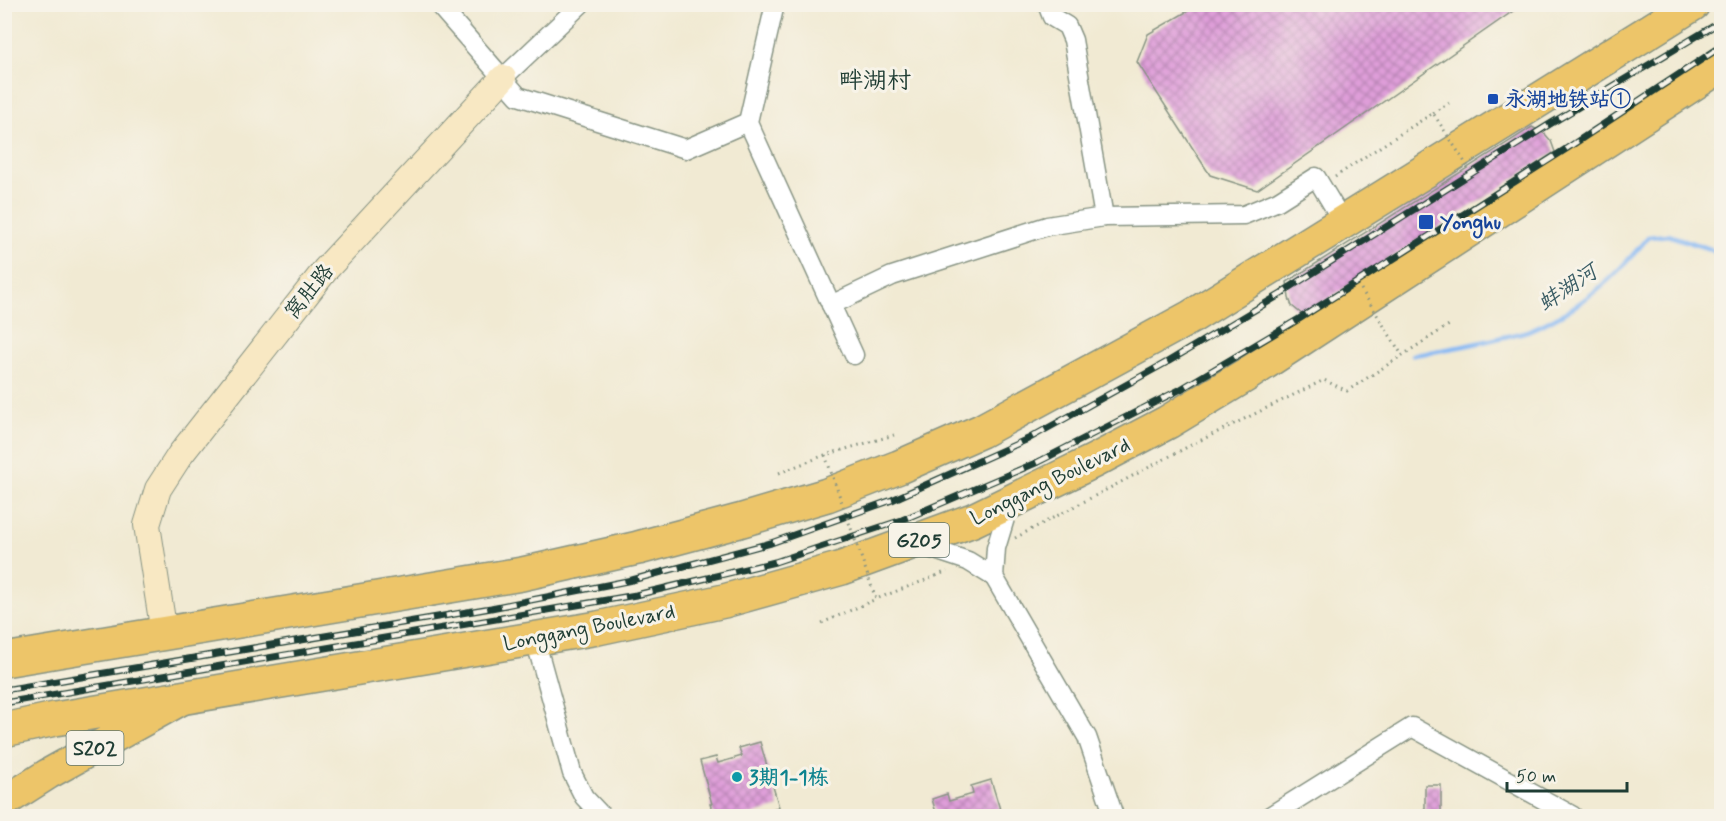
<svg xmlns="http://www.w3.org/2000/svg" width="1726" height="821" viewBox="0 0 1726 821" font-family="Mynerve,'LXGW WenKai TC',sans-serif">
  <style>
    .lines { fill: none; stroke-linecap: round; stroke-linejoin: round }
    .stream { stroke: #87b9f4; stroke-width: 4.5 }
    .building { fill: url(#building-cross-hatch) }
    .street-casing { stroke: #889484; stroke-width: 21 }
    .secondary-casing { stroke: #889484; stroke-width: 28 }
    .primary-casing { stroke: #889484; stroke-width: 33 }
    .highway-casing { stroke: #889484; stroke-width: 36 }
    .path { stroke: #889484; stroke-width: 3; stroke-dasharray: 1.5 4.5; stroke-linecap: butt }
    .street { stroke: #fff; stroke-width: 18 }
    .secondary { stroke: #f8e8c3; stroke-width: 26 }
    .primary { stroke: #edc569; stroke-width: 30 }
    .highway { stroke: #edc569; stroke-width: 33 }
    .rail-casing { stroke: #1f3d34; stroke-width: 7 }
    .rail { stroke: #f7f3e8; stroke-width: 4.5; stroke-dasharray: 14; stroke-linecap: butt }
    .path-bridge { stroke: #889484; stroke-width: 3; stroke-dasharray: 1.5 4.5; stroke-linecap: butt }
    .transit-dot { fill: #1a4fb4; stroke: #f7f3e8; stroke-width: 2 }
    .culture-dot { fill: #0f9aa8; stroke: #f7f3e8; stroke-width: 2 }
    .labels { text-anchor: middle; stroke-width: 6; stroke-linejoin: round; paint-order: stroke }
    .shield { fill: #f7f3e8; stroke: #60746a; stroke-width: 1.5 }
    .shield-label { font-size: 20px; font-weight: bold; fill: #1f3d34 }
    .transit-label { font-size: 21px; font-weight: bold; fill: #164399; stroke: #f7f3e8; text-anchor: start }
    .street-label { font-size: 21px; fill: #1f3d34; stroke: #f7f3e8 }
    .culture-label { font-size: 21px; font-weight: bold; fill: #0d838f; stroke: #f7f3e8; text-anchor: start }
    .water-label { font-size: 22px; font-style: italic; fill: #395c64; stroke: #f7f3e8 }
    .quarter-label { font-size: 24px; fill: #1f3d34; stroke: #f7f3e8 }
  </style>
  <defs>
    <pattern id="building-cross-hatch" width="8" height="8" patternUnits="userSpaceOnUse" patternTransform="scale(1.5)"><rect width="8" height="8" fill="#df9ed9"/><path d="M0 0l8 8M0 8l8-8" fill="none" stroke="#b482b1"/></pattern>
  </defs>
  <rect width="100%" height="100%" fill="#f7f3e8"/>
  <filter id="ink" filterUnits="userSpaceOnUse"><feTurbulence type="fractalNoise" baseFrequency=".0167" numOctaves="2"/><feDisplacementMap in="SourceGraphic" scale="12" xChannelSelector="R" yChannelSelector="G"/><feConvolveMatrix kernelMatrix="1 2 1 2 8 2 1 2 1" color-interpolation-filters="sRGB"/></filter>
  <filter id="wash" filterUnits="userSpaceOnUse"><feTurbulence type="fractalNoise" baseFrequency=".008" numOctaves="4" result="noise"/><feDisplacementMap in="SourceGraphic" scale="24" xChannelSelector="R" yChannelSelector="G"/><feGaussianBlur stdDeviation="1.35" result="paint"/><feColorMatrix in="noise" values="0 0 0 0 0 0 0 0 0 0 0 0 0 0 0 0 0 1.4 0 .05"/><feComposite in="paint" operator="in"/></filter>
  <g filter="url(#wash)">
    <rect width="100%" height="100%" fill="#f1ead3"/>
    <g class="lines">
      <path class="stream" d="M1413,355C1444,350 1474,345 1503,337C1512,335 1522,333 1530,330C1579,310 1615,278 1648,237L1668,235L1710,249L1722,257"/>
    </g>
    <g id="blocks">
      <g class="building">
        <polygon points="1200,4 1523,4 1257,190 1210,175 1137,62 1148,34"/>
        <polygon points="1532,127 1545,134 1551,141 1555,152 1303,315 1292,306 1289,298 1287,282"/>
        <polygon points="760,742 779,807 747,816 714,816 710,804 712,804 700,761 716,757 718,763 742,756 739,748"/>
        <polygon points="991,780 1002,816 937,816 932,799 947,794 949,801 973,794 971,786"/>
        <polygon points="1425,785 1441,785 1441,816 1418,816 1425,808"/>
      </g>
    </g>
  </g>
  <g filter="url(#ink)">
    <use href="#blocks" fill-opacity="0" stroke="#889484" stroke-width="1.5"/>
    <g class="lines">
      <g class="street-casing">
        <g id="street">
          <polyline points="438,4 518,96 686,149 748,122"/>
          <polyline points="775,4 748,122 854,355"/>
          <polyline points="1047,4 1052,17 1067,26 1073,40 1104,217"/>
          <polyline points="503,78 581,4"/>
          <polyline points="831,305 892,276 1047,226 1104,217 1244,215 1278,201 1316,177 1343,222"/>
          <polyline points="914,543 968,561 994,577 996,548 1010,502"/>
          <polyline points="994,577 1087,737 1114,816"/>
          <polyline points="535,639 572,773 584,797 602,816"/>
          <polyline points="1270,816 1412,727 1573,816"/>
        </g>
      </g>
      <g class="secondary-casing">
        <polyline id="secondary" points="164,633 147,525 158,489 180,455 326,269 503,78"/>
      </g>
      <g class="primary-casing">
        <polyline id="primary" points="4,802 48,774 181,700"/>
      </g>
      <g class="highway-casing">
        <g id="highway">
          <polyline points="4,660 522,574 638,548 739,521 827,495 899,467 981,431 1191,317 1693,4"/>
          <polyline points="4,730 55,719 598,628 724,601 842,568 973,520 1094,461 1168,422 1246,375 1722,65"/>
        </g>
      </g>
      <g class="path">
        <polyline points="1433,113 1449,103"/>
        <polyline points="1335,177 1369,154"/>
        <polyline points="779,473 825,455 894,435"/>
        <polyline points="1015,538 1193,444 1324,380 1347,391 1449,325"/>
        <polyline points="936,576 947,571"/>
        <polyline points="822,623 876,599"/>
      </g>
      <use href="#street" class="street"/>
      <use href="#secondary" class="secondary"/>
      <use href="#primary" class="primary"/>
      <use href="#highway" class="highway"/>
      <g class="rail-casing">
        <g id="rail">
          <polyline points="4,690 491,608 632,580 771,543 892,500 1028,439 1169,361 1283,293 1284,291 1550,124 1722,21"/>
          <polyline points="4,703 636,595 775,562 902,520 1038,462 1181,389 1299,319 1566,149 1722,46"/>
        </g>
      </g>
      <use href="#rail" class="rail"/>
      <g class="path-bridge">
        <polyline points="1369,154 1433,113 1468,167"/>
        <polyline points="1361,289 1402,355"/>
        <polyline points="825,455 876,599 936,576"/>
      </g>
    </g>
  </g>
  <g class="transit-dot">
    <rect x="1487" y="93" width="12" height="12" rx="3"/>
    <rect x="1418" y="214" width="16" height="16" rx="3"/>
  </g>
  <circle class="culture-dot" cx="737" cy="777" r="6"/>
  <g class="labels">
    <g class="shield">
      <rect x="889" y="523" width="60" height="34" rx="4.5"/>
      <rect x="66.5" y="731" width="57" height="34" rx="4.5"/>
    </g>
    <g class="shield-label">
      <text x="919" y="547">G205</text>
      <text x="95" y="755">S202</text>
    </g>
    <g class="transit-label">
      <text x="1505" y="106">永湖地铁站①</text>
      <text x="1440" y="229">Yonghu</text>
    </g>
    <g class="street-label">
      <text transform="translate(309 291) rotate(-51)" y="7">窝肚路</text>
      <text transform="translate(1050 481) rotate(-26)" y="7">Longgang Boulevard</text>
      <text transform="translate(589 627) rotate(-11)" y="7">Longgang Boulevard</text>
    </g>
    <g class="culture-label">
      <text x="749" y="784">3期1-1栋</text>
    </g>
    <g class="water-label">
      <text transform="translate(1567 287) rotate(-34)" y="8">蚌湖河</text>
    </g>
    <g class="quarter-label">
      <text x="875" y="88">畔湖村</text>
    </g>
  </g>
  <rect width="1726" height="821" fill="none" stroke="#f7f3e8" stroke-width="24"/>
  <path d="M1507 782v9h120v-9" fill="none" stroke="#1f3d34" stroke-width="3"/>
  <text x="1516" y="782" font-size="18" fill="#1f3d34" stroke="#f7f3e8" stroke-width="4.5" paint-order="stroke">50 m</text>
</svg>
